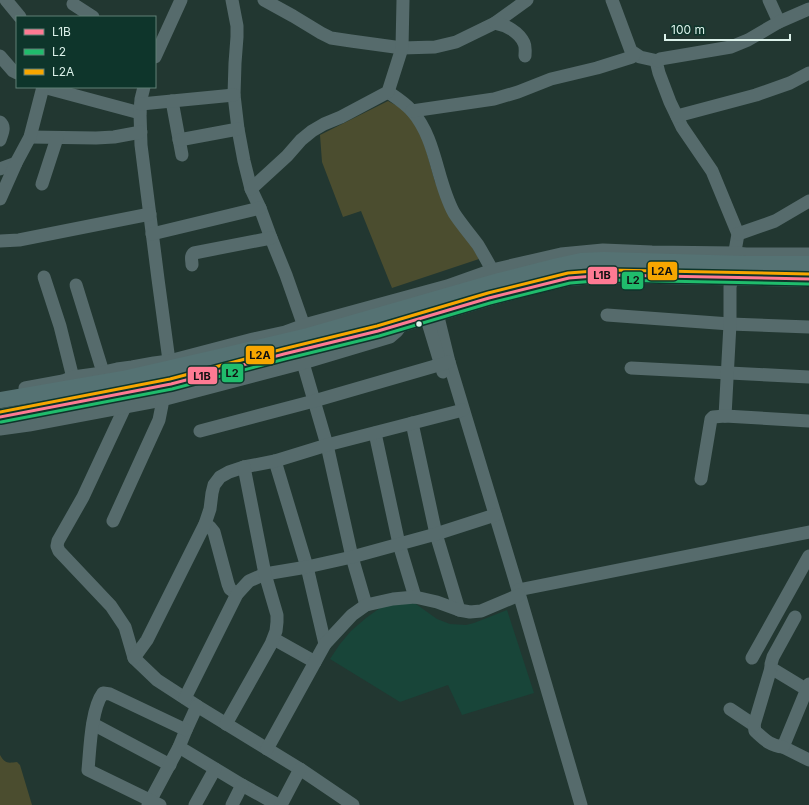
<svg xmlns="http://www.w3.org/2000/svg" width="809" height="805" viewBox="0 0 809 805" font-family="Inter,sans-serif">
  <style>
    .built { fill: #184539 }
    .green { fill: #4b4d2f }
    .lines { fill: none; stroke-linecap: round; stroke-linejoin: round }
    .minor { stroke: #566b6c; stroke-width: 13 }
    .major { stroke: #557273; stroke-width: 16 }
    .bus-1-casing { stroke: #0e352b; stroke-width: 6 }
    .bus-2-casing { stroke: #0e352b; stroke-width: 6 }
    .bus-3-casing { stroke: #0e352b; stroke-width: 6 }
    .bus-1 { stroke: #fe7a93; stroke-width: 3 }
    .bus-2 { stroke: #20bc6c; stroke-width: 3 }
    .bus-3 { stroke: #f7a600; stroke-width: 3 }
    .bus-dot { fill: #dcf1ea; stroke: #0e352b; stroke-width: 1.5 }
    .line-badge { stroke: #0e352b; stroke-width: 1.5 }
    .pale-badge-label { font-size: 11px; text-anchor: middle; font-weight: bold; fill: #111 }
  </style>
  <rect width="100%" height="100%" fill="#223731"/>
  <polygon class="built" points="408,602 416,604 437,619 450,624 466,625 474,623 507,610 534,693 462,715 448,685 400,702 330,659 340,644 351,631 366,618 384,605"/>
  <g class="green">
    <polygon points="388,101 403,109 421,132 435,182 479,259 392,288 361,211 343,217 322,162 320,135"/>
    <path d="M0,755C5,764 8,763 17,762L20,765L32,805H0Z"/>
  </g>
  <g class="lines">
    <g class="minor">
      <polyline points="6,0 20,17"/>
      <polyline points="232,0 237,26 237,37 235,63 234,95 238,129 244,161 251,189 260,208 271,238 286,275 306,332"/>
      <polyline points="264,0 293,16 321,33 331,38 351,41 402,48 435,47 456,42 495,23 527,0"/>
      <polyline points="612,0 631,51 640,57 658,61 657,65 659,73 670,102 682,127 712,171 738,234 735,251 736,261"/>
      <polyline points="769,0 779,22"/>
      <polyline points="73,4 93,17"/>
      <path d="M495,23C506,25 519,32 524,43C526,47 525,52 525,56"/>
      <polyline points="0,56 13,71 17,73"/>
      <polyline points="155,57 181,0"/>
      <polyline points="658,61 660,59 731,47 748,40 779,22 809,9"/>
      <polyline points="43,87 140,113"/>
      <polyline points="144,87 141,99 140,113 141,145 158,279 170,368"/>
      <path d="M388,92C397,98 405,103 412,111C437,140 436,180 454,213C461,224 470,234 478,245C484,255 490,266 496,277"/>
      <polyline points="172,101 182,155"/>
      <polyline points="141,104 234,95"/>
      <polyline points="412,111 494,99 518,92 551,79 597,68 632,57 635,54"/>
      <polyline points="677,116 756,95 790,83 809,73"/>
      <path d="M0,122C6,127 2,133 0,140"/>
      <polyline points="30,137 96,138 114,137 141,132"/>
      <polyline points="179,140 238,129"/>
      <polyline points="0,169 16,163"/>
      <polyline points="42,184 57,138"/>
      <polyline points="251,189 287,156 301,140 312,131 324,124 341,117 388,92 402,48 403,0"/>
      <polyline points="0,199 16,163 30,137 43,87 42,87"/>
      <polyline points="152,234 260,208"/>
      <polyline points="738,234 775,221 809,201"/>
      <polyline points="0,241 19,240 150,214"/>
      <path d="M192,265C192,260 190,256 194,253L271,238"/>
      <polyline points="44,277 60,326 75,386"/>
      <polyline points="76,285 102,369 104,381"/>
      <polyline points="437,313 449,362 518,590 581,805"/>
      <polyline points="607,315 730,324 809,327"/>
      <polyline points="426,316 443,372"/>
      <polyline points="303,363 327,445 352,557 366,605"/>
      <polyline points="631,368 809,377"/>
      <polyline points="25,388 63,381 73,377 95,374 117,369 132,367 154,363 169,361 253,339 285,332 304,325 447,286 492,270 561,254 603,250 652,252 735,253 746,254 809,254"/>
      <polyline points="125,407 83,497 58,541 57,546 59,551 111,606 125,627 134,658 157,680 197,706 300,769 353,805"/>
      <polyline points="725,416 730,324 730,287 732,278"/>
      <polyline points="412,423 436,534 459,610"/>
      <polyline points="0,429 29,425 162,400 303,363 390,337 397,331 402,324"/>
      <polyline points="200,431 314,401 449,362"/>
      <polyline points="375,433 399,544 415,597"/>
      <polyline points="275,461 307,567 325,644"/>
      <polyline points="701,479 711,419 713,417 725,416 809,421"/>
      <polyline points="113,521 159,420 162,405 162,400"/>
      <polyline points="205,524 210,527 214,532 228,584 230,589 237,594"/>
      <polyline points="518,590 809,532"/>
      <polyline points="795,617 773,657 771,664 771,668 809,691"/>
      <polyline points="274,639 315,662"/>
      <polyline points="134,658 147,640 205,524 210,509 212,493 214,485 220,477 229,472 244,467 275,461 327,445 463,410"/>
      <polyline points="752,658 809,556"/>
      <polyline points="809,684 783,747 809,760"/>
      <polyline points="185,698 237,594 249,581 265,574 307,567 352,557 436,534 495,515"/>
      <path d="M730,709L754,725L755,731C764,739 770,746 783,747"/>
      <polyline points="93,724 170,765"/>
      <polyline points="226,724 271,644 276,631 277,622 277,615 265,574 244,467"/>
      <polyline points="754,725 771,668"/>
      <polyline points="179,747 242,785 278,805"/>
      <polyline points="267,749 325,644 352,615 366,605 393,599 415,597 437,602 459,610 470,612 481,611 519,595"/>
      <polyline points="148,805 179,747 186,730 197,706"/>
      <path d="M160,805L88,770C90,749 91,709 103,693L110,694L186,730"/>
      <polyline points="195,805 215,769"/>
      <polyline points="232,805 242,785"/>
      <polyline points="281,805 300,769"/>
    </g>
    <g class="major">
      <polyline points="0,400 123,379 219,357 308,336 499,281 558,266 581,261 604,260 746,264 809,264"/>
      <polyline points="0,417 171,384 284,354 378,331 489,298 531,287 569,278 608,275 809,279"/>
    </g>
    <g class="bus-1-casing">
      <polyline id="bus-1" points="0,417 171,384 284,354 378,331 489,298 569,278 608,275 809,279"/>
    </g>
    <g class="bus-2-casing">
      <polyline id="bus-2" points="1,422 172,389 285,359 379,336 490,303 570,283 608,280 809,284"/>
    </g>
    <g class="bus-3-casing">
      <polyline id="bus-3" points="0,412 170,379 283,349 377,326 488,293 568,273 608,270 809,274"/>
    </g>
    <use href="#bus-1" class="bus-1"/>
    <use href="#bus-2" class="bus-2"/>
    <use href="#bus-3" class="bus-3"/>
  </g>
  <circle class="bus-dot" cx="419" cy="324" r="3.5"/>
  <g class="line-badge">
    <rect x="647" y="261" width="31" height="20" rx="4" fill="#f7a600"/>
    <rect x="587" y="266" width="31" height="19" rx="4" fill="#fe7a93"/>
    <rect x="621" y="271" width="23" height="19" rx="4" fill="#20bc6c"/>
    <rect x="245" y="345" width="30" height="20" rx="4" fill="#f7a600"/>
    <rect x="221" y="363" width="23" height="20" rx="4" fill="#20bc6c"/>
    <rect x="187" y="366" width="31" height="19" rx="4" fill="#fe7a93"/>
  </g>
  <g class="pale-badge-label">
    <text x="662" y="275">L2A</text>
    <text x="602" y="279">L1B</text>
    <text x="633" y="284">L2</text>
    <text x="260" y="359">L2A</text>
    <text x="232" y="377">L2</text>
    <text x="202" y="380">L1B</text>
  </g>
  <rect x="16" y="16" width="140" height="72" fill="#0e352b" stroke="#608077"/>
  <rect x="24" y="29" width="20" height="6" fill="#fe7a93" stroke="#608077"/>
  <text x="52" y="36" font-size="12" fill="#dcf1ea">L1B</text>
  <rect x="24" y="49" width="20" height="6" fill="#20bc6c" stroke="#608077"/>
  <text x="52" y="56" font-size="12" fill="#dcf1ea">L2</text>
  <rect x="24" y="69" width="20" height="6" fill="#f7a600" stroke="#608077"/>
  <text x="52" y="76" font-size="12" fill="#dcf1ea">L2A</text>
  <path d="M665 34v6h125v-6" fill="none" stroke="#dcf1ea" stroke-width="2"/>
  <text x="671" y="34" font-size="12" fill="#dcf1ea" stroke="#0e352b" stroke-width="3" paint-order="stroke">100 m</text>
</svg>
